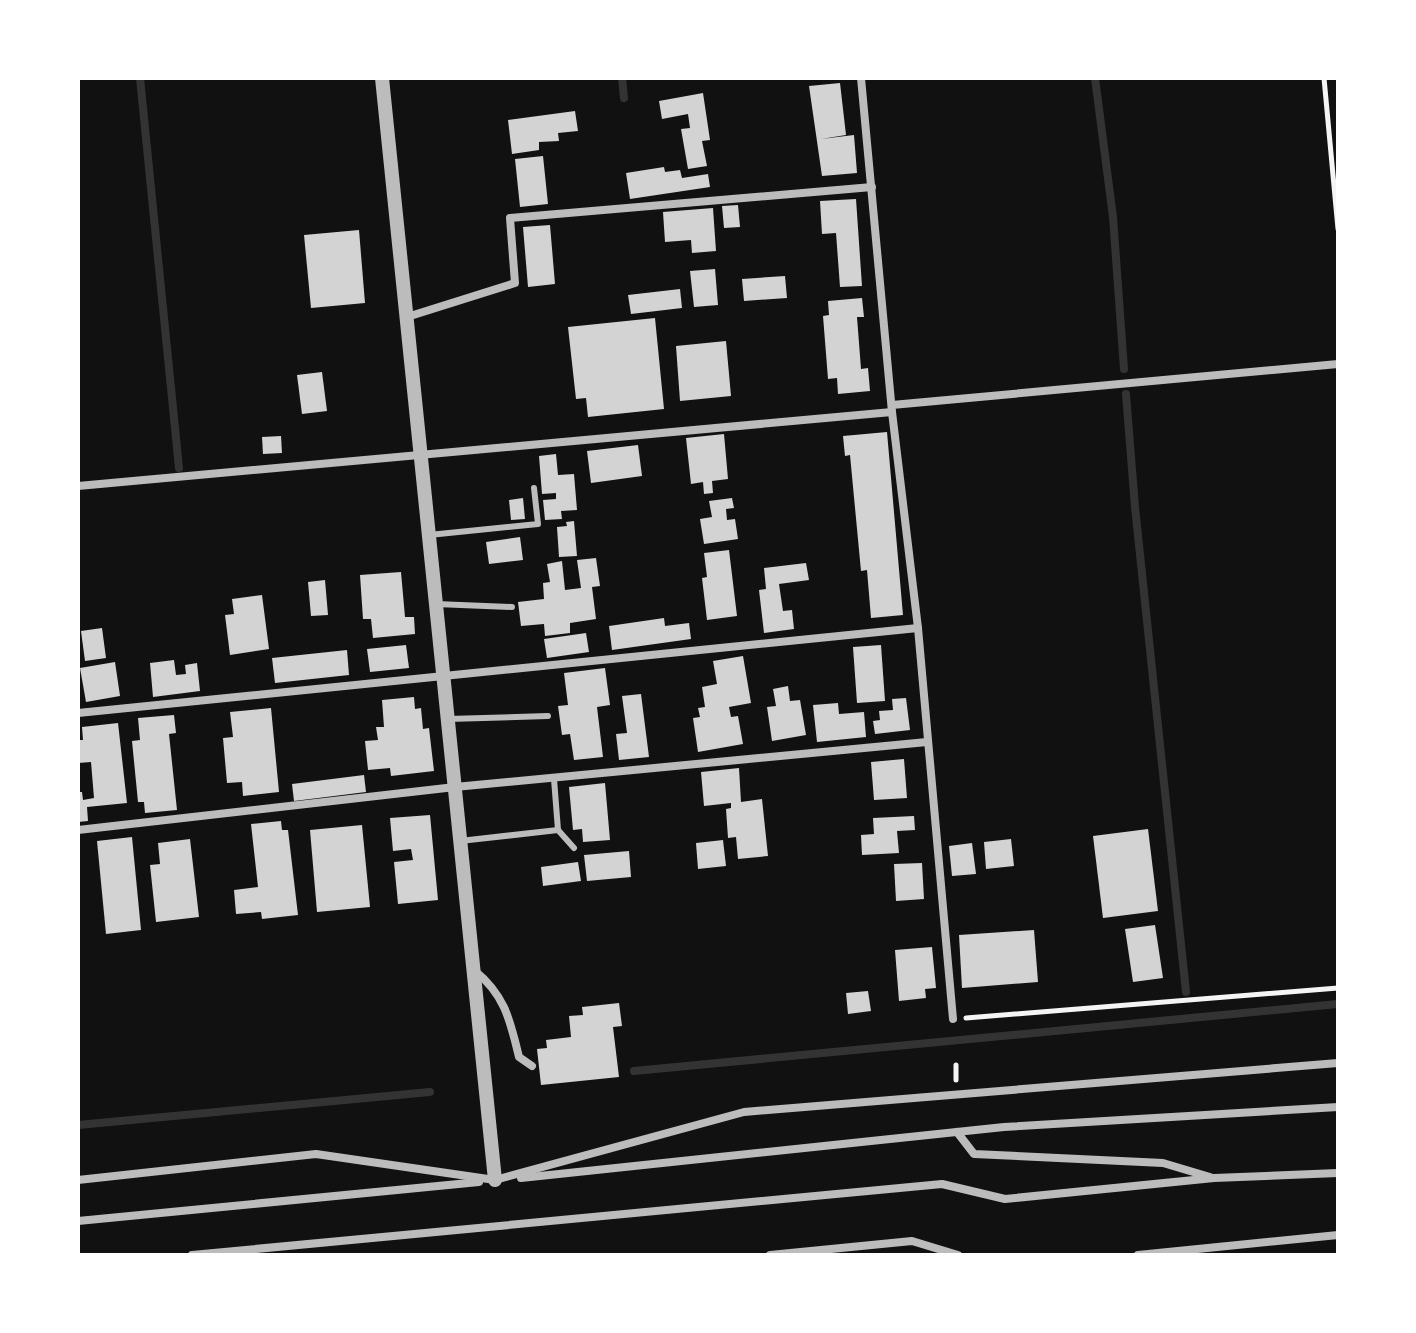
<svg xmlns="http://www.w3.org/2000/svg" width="1416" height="1333" viewBox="0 0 1416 1333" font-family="'Open Sans',sans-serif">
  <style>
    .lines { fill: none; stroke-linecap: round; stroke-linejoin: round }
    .stream { stroke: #333; stroke-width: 8 }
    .building { fill: #d3d3d3 }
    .path { stroke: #f5f5f5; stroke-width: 5 }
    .service { stroke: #bcbcbc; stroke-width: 6 }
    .minor { stroke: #bcbcbc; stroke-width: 8 }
    .tertiary { stroke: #bcbcbc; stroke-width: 14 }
  </style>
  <rect width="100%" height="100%" fill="#111"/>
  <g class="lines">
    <g class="stream">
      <polyline points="140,78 179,468"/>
      <polyline points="622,78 624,98"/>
      <polyline points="1095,78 1113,217 1124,369"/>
      <polyline points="1126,394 1135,507 1186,992"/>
      <polyline points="634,1071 1338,1004"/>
      <polyline points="78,1125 430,1092"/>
    </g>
  </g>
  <g class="building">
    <polygon points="840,83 846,135 821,139 854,135 857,173 822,176 809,86"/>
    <polygon points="703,93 710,140 702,141 707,166 688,169 681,129 690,128 688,114 662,119 659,101"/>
    <polygon points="575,111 578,131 558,133 559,141 539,142 539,150 512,154 508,120"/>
    <polygon points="543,156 548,204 520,207 515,159"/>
    <polygon points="664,167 665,172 680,170 682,178 708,174 710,187 630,199 626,173"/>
    <polygon points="856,199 862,286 840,287 836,233 822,234 820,201"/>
    <polygon points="738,205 740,227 724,228 722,206"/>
    <polygon points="713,208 716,251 692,253 691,240 665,242 663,212"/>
    <polygon points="550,225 555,284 528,287 523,227"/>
    <polygon points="359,230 365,303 311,308 304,235"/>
    <polygon points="715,269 718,305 694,307 690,271"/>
    <polygon points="785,276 787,298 744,301 742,279"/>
    <polygon points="680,289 682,308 631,314 628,295"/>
    <polygon points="862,298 864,317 857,317 861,369 868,368 870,391 838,394 837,378 828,379 823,316 829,315 828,301"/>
    <polygon points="655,318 664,409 588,417 586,398 576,399 568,327"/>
    <polygon points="726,341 731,396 680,401 676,346"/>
    <polygon points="322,372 327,411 302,414 297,375"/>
    <polygon points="887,432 903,615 871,618 867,570 861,571 850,455 845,456 843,436"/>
    <polygon points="724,434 728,479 712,481 713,493 704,494 703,482 691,484 686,438"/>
    <polygon points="281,436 282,453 263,454 262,437"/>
    <polygon points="638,445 642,476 591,483 587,451"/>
    <polygon points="556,454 558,475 574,474 577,510 561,511 562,519 545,520 543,500 556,499 556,493 542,494 539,456"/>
    <polygon points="523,498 525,519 511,520 509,500"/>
    <polygon points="732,498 734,508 726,509 727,520 735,519 738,539 704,544 700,519 712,517 709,501"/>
    <polygon points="574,521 577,556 559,557 557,527 567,526 566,522"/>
    <polygon points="520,537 523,560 489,564 486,542"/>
    <polygon points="729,550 737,616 707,620 702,578 707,577 704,553"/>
    <polygon points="596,558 600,586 592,587 596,619 570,623 570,633 545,636 544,624 521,626 518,602 544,599 543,583 550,582 547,564 562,561 565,590 581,588 577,560"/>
    <polygon points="806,563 809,580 779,584 783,611 792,610 794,629 764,633 759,590 766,589 764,568"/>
    <polygon points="401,572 405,617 414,617 415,634 373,638 371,619 363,619 360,575"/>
    <polygon points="325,580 328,615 311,616 308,582"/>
    <polygon points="262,595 269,649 230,655 225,615 234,614 232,599"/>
    <polygon points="664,618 665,626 689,623 691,639 612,650 609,626"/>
    <polygon points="102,628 106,658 85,661 81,631"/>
    <polygon points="586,633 589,652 547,658 544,639"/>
    <polygon points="406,645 409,668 370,672 367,649"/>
    <polygon points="881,645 885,701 857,703 853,647"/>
    <polygon points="347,650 349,675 275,683 272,658"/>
    <polygon points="743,656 751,703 729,707 731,717 738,716 743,744 698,752 693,718 700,717 698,708 705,707 702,687 717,684 713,661"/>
    <polygon points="174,660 176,675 186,674 185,665 197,663 200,691 153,697 150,663"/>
    <polygon points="115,662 120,696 86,702 80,668"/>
    <polygon points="605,668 610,705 597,707 603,757 574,760 570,734 562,735 558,706 568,705 564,673"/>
    <polygon points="788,686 790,701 800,700 806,735 772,741 767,707 776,706 773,689"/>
    <polygon points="641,694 649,757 619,760 616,734 627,733 622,696"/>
    <polygon points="414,697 415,709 421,708 423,729 429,728 434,771 391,776 390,768 368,770 365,741 378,740 376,727 384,727 382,700"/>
    <polygon points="906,698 910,730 875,734 873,721 880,720 879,711 893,710 892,699"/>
    <polygon points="838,703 839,714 864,712 866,737 817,742 813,705"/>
    <polygon points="271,708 279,792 243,796 242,782 227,783 223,738 233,737 230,712"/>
    <polygon points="174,715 176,733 169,734 177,810 145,813 144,802 138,802 132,741 140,740 138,718"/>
    <polygon points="118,723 127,803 87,807 88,821 78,822 78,792 82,792 83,800 94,798 91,762 78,763 78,740 83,740 82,727"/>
    <polygon points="904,759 907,798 874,800 871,762"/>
    <polygon points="739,768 741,802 762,799 768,856 738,859 736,837 728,838 726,809 731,808 731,803 704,806 701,772"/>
    <polygon points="364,775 366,792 294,801 292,784"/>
    <polygon points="605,783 610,840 583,842 582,829 573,830 569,787"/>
    <polygon points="430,815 438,900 398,904 394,862 413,860 411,849 393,851 390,818"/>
    <polygon points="914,816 915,830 897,831 899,853 862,855 861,835 874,834 873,818"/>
    <polygon points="281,821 282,830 288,830 298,915 262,919 261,912 236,914 234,890 258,887 251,824"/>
    <polygon points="362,825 370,907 317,912 310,830"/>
    <polygon points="1148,829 1158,911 1103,918 1093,836"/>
    <polygon points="132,837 141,930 106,934 97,841"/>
    <polygon points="190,839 199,917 156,922 150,865 160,864 158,843"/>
    <polygon points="1011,839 1014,866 986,869 984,842"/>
    <polygon points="723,840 726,866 698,869 696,843"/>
    <polygon points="972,843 976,874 952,876 949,846"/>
    <polygon points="629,851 631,877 587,881 584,855"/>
    <polygon points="578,862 581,881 543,886 541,867"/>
    <polygon points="922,863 924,899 896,901 894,864"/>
    <polygon points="1155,925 1163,978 1133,982 1125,929"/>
    <polygon points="1034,930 1038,982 962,988 959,935"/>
    <polygon points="932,947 936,988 925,989 926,998 899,1001 895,950"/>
    <polygon points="868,991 871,1011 848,1014 846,993"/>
    <polygon points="619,1003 622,1026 613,1027 619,1077 541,1085 537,1049 547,1048 546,1040 571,1037 569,1016 583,1015 582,1007"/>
  </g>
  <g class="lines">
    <g class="path">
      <polyline points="1324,78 1338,229"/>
      <polyline points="966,1018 1338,988"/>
      <polyline points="956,1065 956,1080"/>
    </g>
    <g class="service">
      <polyline points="429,535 538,524 534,488"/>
      <polyline points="436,604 512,607"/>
      <polyline points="448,719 548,716"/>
      <polyline points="554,779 558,830"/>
      <polyline points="460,841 558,830 574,848"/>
    </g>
    <g class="minor">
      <polyline points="861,78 892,412 918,628 953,1019"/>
      <polyline points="407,317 515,283 510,218 872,187"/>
      <polyline points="892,405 1338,364"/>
      <polyline points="78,486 892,412"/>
      <polyline points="78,713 918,628"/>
      <polyline points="78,830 455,787 927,742"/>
      <path d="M474,970C505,995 510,1020 519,1057L532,1066"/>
      <polyline points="957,1132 974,1154 1163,1163 1210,1177"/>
      <polyline points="521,1178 1004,1127 1338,1107"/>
      <polyline points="78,1180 316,1154 495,1180 744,1112 1338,1063"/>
      <polyline points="78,1221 479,1182"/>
      <polyline points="192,1255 942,1184 1005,1199 1214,1178 1338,1173"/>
      <polyline points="770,1255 912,1241 958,1255"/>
      <polyline points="1138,1255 1338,1235"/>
    </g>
    <polyline class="tertiary" points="382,78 495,1180"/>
  </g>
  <rect width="1416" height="1333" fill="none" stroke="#ffffff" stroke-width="160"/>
</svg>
